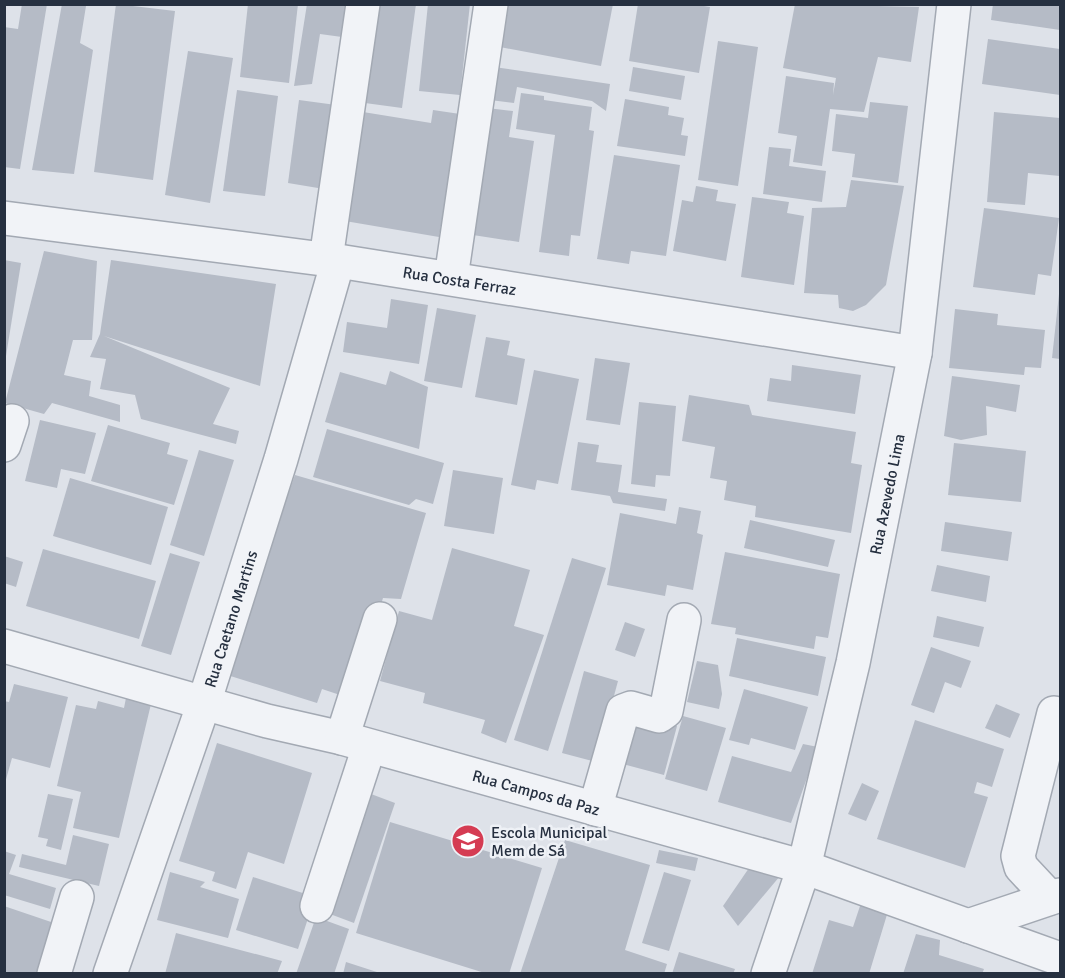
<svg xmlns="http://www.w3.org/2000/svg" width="1065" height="978" viewBox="0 0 1065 978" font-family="Signika,sans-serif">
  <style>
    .building { fill: #b5bbc6 }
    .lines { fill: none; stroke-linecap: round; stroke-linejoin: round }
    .minor-casing { stroke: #a3a9b3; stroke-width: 36 }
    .minor { stroke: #f1f3f7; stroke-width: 33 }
    .labels { text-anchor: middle; stroke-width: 5; stroke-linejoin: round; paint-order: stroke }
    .street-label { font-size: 16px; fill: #263040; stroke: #eef1f6 }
    .poi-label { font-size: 16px; fill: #263040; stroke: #eef1f6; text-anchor: start }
  </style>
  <rect width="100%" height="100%" fill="#dee2e9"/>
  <g class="building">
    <polygon points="22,4 47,4 20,169 4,167 4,27 18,29"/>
    <polygon points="62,4 86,6 80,43 93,50 74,174 32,170"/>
    <polygon points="116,4 175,11 153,180 94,172"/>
    <polygon points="248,4 298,4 289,83 240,77"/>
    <polygon points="307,4 348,4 342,37 320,34 312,84 294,86"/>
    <polygon points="379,4 416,4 402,108 365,103"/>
    <polygon points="428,4 470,4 460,95 419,91"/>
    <polygon points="508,4 613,4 601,66 500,47"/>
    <polygon points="638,4 692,4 710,7 699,73 629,61"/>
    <polygon points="795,4 919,7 911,62 878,57 864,112 830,109 822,166 793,162 797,136 778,133 786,76 834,83 833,95 836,78 783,68"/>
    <polygon points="993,4 1060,4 1060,30 991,20"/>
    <polygon points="988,39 1060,49 1060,95 982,84"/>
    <polygon points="718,41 758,47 738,186 698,180"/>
    <polygon points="188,51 233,58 210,203 165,195"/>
    <polygon points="487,66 610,84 606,111 592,101 517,87 514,103 482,99"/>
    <polygon points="633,67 685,76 681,100 629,91"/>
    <polygon points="237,90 278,96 265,196 223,191"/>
    <polygon points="521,93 544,96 544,100 592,107 589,130 594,131 580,236 571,235 569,256 539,252 555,135 516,129"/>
    <polygon points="625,99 669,107 668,115 684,118 681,135 688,136 685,156 617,146"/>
    <polygon points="299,100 336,105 324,189 288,183"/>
    <polygon points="870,102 908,106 898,183 852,177 855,154 832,151 836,114 868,118"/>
    <polygon points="479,107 513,111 509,137 534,141 519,242 460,233"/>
    <polygon points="433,110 460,114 439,237 345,221 363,112 431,123"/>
    <polygon points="994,112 1060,118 1060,176 1028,173 1025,205 987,202"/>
    <polygon points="769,147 791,149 789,166 826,171 822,202 763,194"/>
    <polygon points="614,155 680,165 666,256 631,251 629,264 597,259"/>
    <polygon points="851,180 904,186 886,285 866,305 853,311 839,308 838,295 804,293 812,208 846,207"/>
    <polygon points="696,186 718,190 716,201 736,204 726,261 673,251 682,200 693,202"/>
    <polygon points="752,197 789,202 787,213 804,216 794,285 741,277"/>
    <polygon points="984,208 1059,218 1051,276 1038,274 1035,295 973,287"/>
    <polygon points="44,251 97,261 92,340 73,340 64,375 91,381 89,396 120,405 120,422 52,403 44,414 5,403"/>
    <polygon points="4,260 21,263 6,356 4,355"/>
    <polygon points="111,260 276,284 260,386 104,336 230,388 213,424 239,431 236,444 141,419 135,395 100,389 106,359 90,357 100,334"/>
    <polygon points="1059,294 1060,294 1060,359 1052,358"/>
    <polygon points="391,299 428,305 419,364 343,352 347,322 387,328"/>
    <polygon points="437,308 476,315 462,388 424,381"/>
    <polygon points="955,309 998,314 997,325 1045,330 1041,368 1025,367 1024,375 949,368"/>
    <polygon points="486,337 510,341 507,355 525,359 517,405 475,397"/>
    <polygon points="595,358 630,363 620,425 586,420"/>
    <polygon points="792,365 861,375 855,414 767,401 770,378 791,381"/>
    <polygon points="534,370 579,379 558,484 537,480 535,490 511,485"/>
    <polygon points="390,371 428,387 419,449 325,422 340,372 386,385"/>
    <polygon points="952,376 1020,385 1016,412 986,406 987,435 961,440 944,436"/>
    <polygon points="689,395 749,405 752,415 856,432 851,463 862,465 851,533 755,517 756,506 724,500 727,481 710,478 715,447 682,441"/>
    <polygon points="639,402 676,406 670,476 656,475 655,487 631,484"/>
    <polygon points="40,420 96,433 85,474 61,469 57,488 25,481"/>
    <polygon points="108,425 170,443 167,454 188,460 174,505 91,481"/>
    <polygon points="327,429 444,463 433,504 416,499 409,505 313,477"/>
    <polygon points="578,442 599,445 596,462 622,465 618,492 667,499 665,511 613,503 610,496 571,490"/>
    <polygon points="954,443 1026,451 1021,502 948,495"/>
    <polygon points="199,450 234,460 204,556 170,545"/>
    <polygon points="453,470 503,478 494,534 444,526"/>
    <polygon points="295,475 426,513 401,599 383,598 352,699 322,689 317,703 224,674"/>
    <polygon points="70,478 168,507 151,565 53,536"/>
    <polygon points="679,507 701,511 697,533 703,535 693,590 667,585 665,596 607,585 620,513 676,524"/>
    <polygon points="750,520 835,540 828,567 744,548"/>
    <polygon points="945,522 1012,532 1008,561 941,551"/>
    <polygon points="452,548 530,570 514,626 544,635 506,743 481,733 485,720 423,703 425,693 380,681 399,611 432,620"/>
    <polygon points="43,549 156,581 139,639 26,606"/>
    <polygon points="725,552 840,574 828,638 816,636 814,649 735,634 736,628 711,624"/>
    <polygon points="170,553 200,562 171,655 141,646"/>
    <polygon points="4,556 23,562 16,587 4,583"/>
    <polygon points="572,558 606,568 548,751 514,740"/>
    <polygon points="937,565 990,576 986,602 931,591"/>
    <polygon points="937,616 984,627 979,647 933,637"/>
    <polygon points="625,622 645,629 635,657 615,650"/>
    <polygon points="737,638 826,657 818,696 729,676"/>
    <polygon points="931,647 971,661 961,688 945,682 934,713 911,705"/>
    <polygon points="697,661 718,665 722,694 719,709 687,702"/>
    <polygon points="584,671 618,681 596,762 562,753"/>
    <polygon points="14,684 68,697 50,768 12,758 5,783 4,701 9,702"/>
    <polygon points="744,689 808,707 795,750 751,738 749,745 729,740"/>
    <polygon points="126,698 151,704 119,838 73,828 81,792 57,786 76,705 96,709 98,701 124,708"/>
    <polygon points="996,704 1020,714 1010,738 985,728"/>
    <polygon points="632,714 677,726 664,775 619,763"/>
    <polygon points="683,716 726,728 707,791 665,779"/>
    <polygon points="915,720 1004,749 992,787 977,782 974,793 988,797 965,868 877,839"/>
    <polygon points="217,743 312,773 284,864 248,852 236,889 212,881 215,872 179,861"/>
    <polygon points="803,744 818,747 791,823 718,802 732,756 791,772"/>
    <polygon points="862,783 879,791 866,821 848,814"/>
    <polygon points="363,791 395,803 354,923 322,911"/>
    <polygon points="48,794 73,799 61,850 46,846 48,839 38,837"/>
    <polygon points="390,822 542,868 509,974 488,974 356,933"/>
    <polygon points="73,835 109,844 99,886 19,867 22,854 66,865"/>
    <polygon points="565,840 650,865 625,950 667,964 664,974 520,974"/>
    <polygon points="659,850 698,858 695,871 656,863"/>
    <polygon points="4,851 16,855 9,874 56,888 50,909 4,895"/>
    <polygon points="749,868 780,876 738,926 723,906"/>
    <polygon points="170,872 205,882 200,887 239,899 228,938 157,920"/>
    <polygon points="664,872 691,880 669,951 642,943"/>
    <polygon points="253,877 315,897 298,949 236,930"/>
    <polygon points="862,900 889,908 869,974 812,974 829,920 853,927"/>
    <polygon points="4,906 54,923 37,974 4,974"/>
    <polygon points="316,917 349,929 334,974 296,974"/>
    <polygon points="176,933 282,961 277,974 165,974"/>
    <polygon points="916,934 940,940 939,955 984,969 982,974 903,974"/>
    <polygon points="679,952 735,969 733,974 672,974"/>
    <polygon points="346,962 380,973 380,974 343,974"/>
  </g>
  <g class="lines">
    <g class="minor-casing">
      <g id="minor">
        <path id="s1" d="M4,218L338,261L915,353"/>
        <polyline points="326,259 363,4"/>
        <polyline points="451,278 491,4"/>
        <polyline points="4,445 12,421"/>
        <path id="s2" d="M4,646L267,721L342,738L804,867L1060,959"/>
        <polyline points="342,738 380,619"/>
        <polyline points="595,809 623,711 631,708 659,716 666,711 684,620"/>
        <polyline points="1050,898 1021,867 1018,856 1054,713"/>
        <polyline points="317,906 369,747"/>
        <polyline points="968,926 1060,895"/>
        <polyline points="54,974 77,897"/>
        <path id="s3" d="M110,974L204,703L281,459L338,261"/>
        <path id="s4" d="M768,974L804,867L853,663L915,353L954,4"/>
      </g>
    </g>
    <use href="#minor" class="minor"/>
  </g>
  <defs>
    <g id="school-disc" transform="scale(1.725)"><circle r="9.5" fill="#d53c53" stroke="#eef1f6"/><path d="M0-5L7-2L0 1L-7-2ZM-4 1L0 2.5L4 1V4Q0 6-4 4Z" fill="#fff"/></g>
  </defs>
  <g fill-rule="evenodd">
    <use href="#school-disc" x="468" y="841"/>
  </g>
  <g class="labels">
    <g class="street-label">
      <text dy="6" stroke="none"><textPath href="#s1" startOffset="460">Rua Costa Ferraz</textPath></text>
      <text dy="6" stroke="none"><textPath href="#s4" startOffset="495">Rua Azevedo Lima</textPath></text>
      <text dy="6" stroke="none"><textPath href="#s3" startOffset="375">Rua Caetano Martins</textPath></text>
      <text dy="6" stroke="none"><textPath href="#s2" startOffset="552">Rua Campos da Paz</textPath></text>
    </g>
    <g class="poi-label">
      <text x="491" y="838">Escola Municipal<tspan x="491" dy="18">Mem de Sá</tspan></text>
    </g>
  </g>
  <rect width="1065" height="978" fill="none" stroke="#263040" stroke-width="12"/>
</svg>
